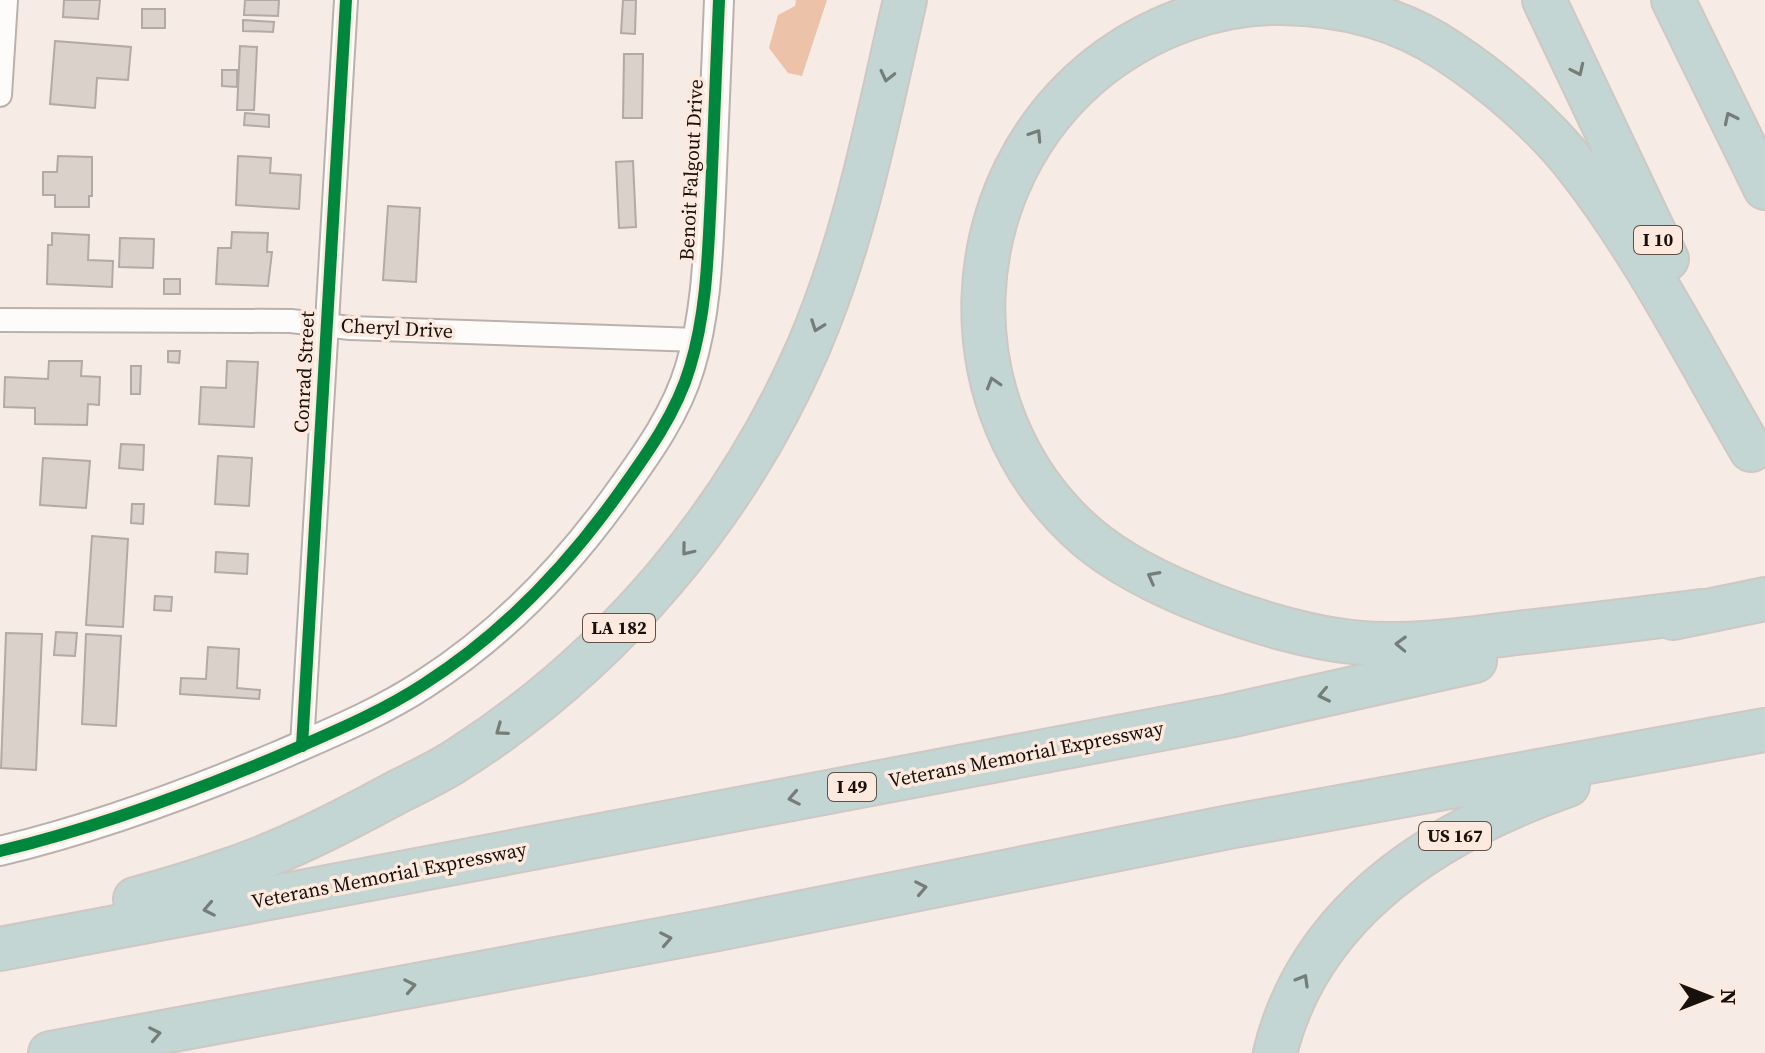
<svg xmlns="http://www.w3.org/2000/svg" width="1765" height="1053" viewBox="0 0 1765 1053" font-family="'Source Serif 4',serif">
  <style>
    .forest { fill: #ecc2a9 }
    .building { fill: #dad1cb; stroke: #b3aaa5; stroke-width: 2 }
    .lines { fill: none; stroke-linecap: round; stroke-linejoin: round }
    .minor-casing { stroke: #bbb1ac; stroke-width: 26 }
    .tertiary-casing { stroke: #bbb1ac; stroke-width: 32 }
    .motorway-casing { stroke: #cec8c5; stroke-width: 46 }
    .minor { stroke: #fefcfb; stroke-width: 22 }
    .tertiary { stroke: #fefcfb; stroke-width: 28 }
    .motorway { stroke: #c3d6d3; stroke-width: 42 }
    .cycleway-casing { stroke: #fde9de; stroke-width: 17 }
    .cycleway { stroke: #00873e; stroke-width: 12 }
    .oneway { stroke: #767d79 }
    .labels { text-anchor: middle; stroke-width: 7; stroke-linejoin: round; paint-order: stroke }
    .shield { fill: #fde9de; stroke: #5d514a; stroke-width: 2 }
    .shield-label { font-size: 18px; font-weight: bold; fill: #18100b }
    .street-label { font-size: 20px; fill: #18100b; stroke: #fde9de }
  </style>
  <rect width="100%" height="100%" fill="#f6ebe5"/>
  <polygon class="forest" points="796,0 827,0 802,76 788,73 769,48 778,15 795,6"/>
  <g class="building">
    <polygon points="64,0 100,0 98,19 63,17"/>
    <polygon points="245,0 279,0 278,16 244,15"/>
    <polygon points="623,0 636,0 635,34 621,33"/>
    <rect x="142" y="9" width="23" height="19"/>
    <polygon points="243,20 274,22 273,32 243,31"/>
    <polygon points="55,41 131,47 128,80 97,78 95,108 50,104"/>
    <polygon points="240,46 257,47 254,110 237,110"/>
    <polygon points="624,54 643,54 642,118 623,118"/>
    <polygon points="222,70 237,70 237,87 222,86"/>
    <polygon points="245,113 269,115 269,127 244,125"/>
    <polygon points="58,156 92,157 92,196 89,196 89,207 55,207 55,195 43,195 43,172 57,172"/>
    <polygon points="238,156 271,158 270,173 301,175 299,209 236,205"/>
    <polygon points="633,161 636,227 619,228 616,162"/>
    <polygon points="388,206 420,208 416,282 383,280"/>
    <polygon points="232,232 268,233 267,252 272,252 268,286 216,284 218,248 231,248"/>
    <polygon points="52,233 89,235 88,260 113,261 112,287 47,284 48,245 52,245"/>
    <polygon points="120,238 154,239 153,268 119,267"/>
    <rect x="164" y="279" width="16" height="15"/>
    <polygon points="168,351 180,351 179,363 168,362"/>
    <polygon points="49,361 82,361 81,376 100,377 99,405 88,404 87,425 35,424 35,408 4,407 5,377 48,379"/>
    <polygon points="227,361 258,362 254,427 199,424 201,387 226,388"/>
    <polygon points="131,366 141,366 140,394 131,394"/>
    <polygon points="121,444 144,445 143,470 119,468"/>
    <polygon points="218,456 252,458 249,506 215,504"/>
    <polygon points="43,458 90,461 86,508 40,505"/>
    <polygon points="132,504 144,504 143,524 131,523"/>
    <polygon points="92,536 128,539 123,627 86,625"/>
    <polygon points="216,552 248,554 247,574 215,572"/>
    <polygon points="155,596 172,597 171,611 154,610"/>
    <polygon points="56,632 77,633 75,656 54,655"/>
    <polygon points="6,633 42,634 36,770 1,768"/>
    <polygon points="86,634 121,636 116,726 82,724"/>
    <polygon points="208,647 239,649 237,688 260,690 259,699 180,694 181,678 206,679"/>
  </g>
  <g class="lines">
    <g class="minor-casing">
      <g id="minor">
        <polyline points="0,95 6,0"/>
        <polyline points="0,320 291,321 350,328 698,340"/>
        <polyline points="302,746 346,0"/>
      </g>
    </g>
    <g class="tertiary-casing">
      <path id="tertiary" d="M0,851C96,828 188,794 278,756C328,734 378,714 424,684C499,636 564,569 616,497C644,458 676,415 690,367C707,311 708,252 711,194C714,129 716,65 719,0"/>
    </g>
    <g class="motorway-casing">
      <g id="motorway">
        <polyline points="1544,0 1667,259"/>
        <polyline points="1673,0 1765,188"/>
        <path d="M1701,611C1640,619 1578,626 1517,633C1462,640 1407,648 1352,642C1275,634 1145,587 1086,536C942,410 952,182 1100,66C1152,26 1217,2 1282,3C1341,4 1399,18 1448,51C1494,81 1545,125 1578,168C1644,252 1697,357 1751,450"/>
        <polyline points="1673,618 1765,599"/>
        <path d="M135,899C164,891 192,883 220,873C282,853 342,822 399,791C419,781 441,771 460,758C613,660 736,514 808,348C856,237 878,117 905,0"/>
        <polyline points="0,949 1229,716 1475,661"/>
        <polyline points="50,1053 718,929 1229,827 1765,730"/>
        <path d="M1275,1053C1310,910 1437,831 1568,785"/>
      </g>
    </g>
    <use href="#minor" class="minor"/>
    <use href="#tertiary" class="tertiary"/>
    <use href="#motorway" class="motorway"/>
    <g class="cycleway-casing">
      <g id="cycleway">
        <polyline points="302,746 346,0"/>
        <path d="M0,851C96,828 188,794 278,756C328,734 378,714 424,684C499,636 564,569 616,497C644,458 676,415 690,367C707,311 708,252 711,194C714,129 716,65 719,0"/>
      </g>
    </g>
    <use href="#cycleway" class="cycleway"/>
  </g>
  <defs><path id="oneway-chevron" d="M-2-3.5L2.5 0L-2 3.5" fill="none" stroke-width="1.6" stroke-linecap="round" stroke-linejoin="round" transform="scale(2)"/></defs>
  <g class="oneway">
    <use href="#oneway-chevron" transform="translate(1578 70) rotate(65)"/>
    <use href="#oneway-chevron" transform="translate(887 76) rotate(103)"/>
    <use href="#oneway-chevron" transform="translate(1730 118) rotate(-116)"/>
    <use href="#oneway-chevron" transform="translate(1036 135) rotate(-57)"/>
    <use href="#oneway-chevron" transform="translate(817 326) rotate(110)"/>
    <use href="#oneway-chevron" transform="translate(993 383) rotate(-107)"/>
    <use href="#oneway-chevron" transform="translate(687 550) rotate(129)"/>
    <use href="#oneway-chevron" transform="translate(1153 577) rotate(-152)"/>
    <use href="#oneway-chevron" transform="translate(1401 644) rotate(-178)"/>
    <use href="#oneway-chevron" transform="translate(1324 695) rotate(168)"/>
    <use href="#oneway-chevron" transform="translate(501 730) rotate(144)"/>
    <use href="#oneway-chevron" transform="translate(794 798) rotate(169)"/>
    <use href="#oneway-chevron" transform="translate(921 888) rotate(-11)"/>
    <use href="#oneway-chevron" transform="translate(209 909) rotate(169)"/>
    <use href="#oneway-chevron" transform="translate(666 939) rotate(-11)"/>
    <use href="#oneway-chevron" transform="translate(1303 980) rotate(-60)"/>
    <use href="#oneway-chevron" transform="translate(410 986) rotate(-11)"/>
    <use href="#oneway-chevron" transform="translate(155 1034) rotate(-11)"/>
  </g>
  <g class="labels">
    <g class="shield">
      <rect x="1634" y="226" width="48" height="28" rx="6"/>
      <rect x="583" y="614" width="72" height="28" rx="6"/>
      <rect x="828" y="773" width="48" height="28" rx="6"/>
      <rect x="1419" y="822" width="72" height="28" rx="6"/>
    </g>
    <g class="shield-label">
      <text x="1658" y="246">I 10</text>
      <text x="619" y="634">LA 182</text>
      <text x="852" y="793">I 49</text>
      <text x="1455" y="842">US 167</text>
    </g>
    <g class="street-label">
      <text transform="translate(691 170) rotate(-87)" y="7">Benoit Falgout Drive</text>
      <text transform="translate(397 328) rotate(3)" y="7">Cheryl Drive</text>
      <text transform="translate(304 372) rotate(-87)" y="7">Conrad Street</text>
      <text transform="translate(1026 754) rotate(-11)" y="7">Veterans Memorial Expressway</text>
      <text transform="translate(389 875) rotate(-11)" y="7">Veterans Memorial Expressway</text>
    </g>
  </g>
  <g transform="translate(1709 997) rotate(90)" stroke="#fde9de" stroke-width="6" paint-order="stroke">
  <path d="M0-6L14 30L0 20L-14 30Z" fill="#18100b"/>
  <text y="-12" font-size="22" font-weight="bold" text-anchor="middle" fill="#18100b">N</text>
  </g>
</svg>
